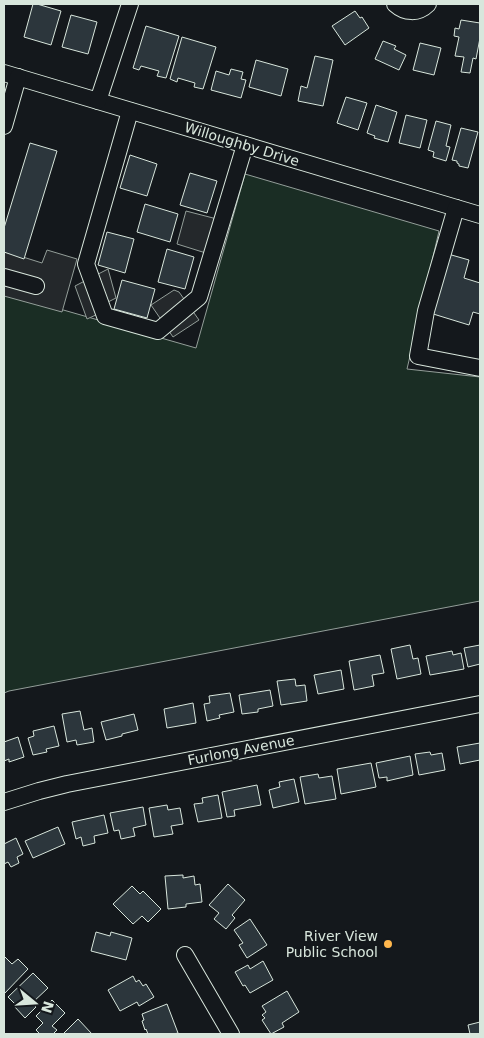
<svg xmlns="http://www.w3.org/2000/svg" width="484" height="1038" viewBox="0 0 484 1038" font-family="'DejaVu Sans',sans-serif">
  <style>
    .green { fill: #1a2d24; stroke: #939e99 }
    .parking { fill: #24282b; stroke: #939e99 }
    .building { fill: #2c363c; stroke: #d8e6dc }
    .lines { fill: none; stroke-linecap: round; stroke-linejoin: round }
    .minor-casing { stroke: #d8e6dc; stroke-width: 18 }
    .minor { stroke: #14181c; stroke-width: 16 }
    .poi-dot { fill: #ffb74d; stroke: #14181c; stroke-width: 2 }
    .labels { text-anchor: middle; stroke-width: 4; stroke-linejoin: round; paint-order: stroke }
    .street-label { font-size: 14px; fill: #d8e6dc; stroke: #14181c }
    .poi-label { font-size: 14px; fill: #d8e6dc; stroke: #14181c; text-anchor: end }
  </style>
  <rect width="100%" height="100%" fill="#14181c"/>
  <polygon class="green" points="245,174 439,231 407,369 480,377 480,601 9,691 4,693 4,293 196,348"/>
  <g class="parking">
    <polygon points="186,211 217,219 209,254 177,244"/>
    <polygon points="47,250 77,259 62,312 4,296 4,251 42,263"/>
    <polygon points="108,269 116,298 108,302 98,314 87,319 75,286"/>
    <polygon points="174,290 179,292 199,320 173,337 151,305"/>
  </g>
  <g class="building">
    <polygon points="33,4 37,4 61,11 51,45 24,37"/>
    <polygon points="355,11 360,18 362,17 369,28 345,45 332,26"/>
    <polygon points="71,15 97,22 88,54 62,47"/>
    <polygon points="461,20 480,23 480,38 476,59 473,58 470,73 461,72 464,57 455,56 459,37 454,36 455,28 459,29"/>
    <polygon points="146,26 179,36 166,78 157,76 159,71 141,66 139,70 133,68"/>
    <polygon points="182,37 216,47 203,89 194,87 195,83 178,78 177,82 170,79"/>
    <polygon points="383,41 396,46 394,49 406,55 399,70 375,59"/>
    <polygon points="420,43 441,48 434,75 413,70"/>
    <polygon points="315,56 333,60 323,106 298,101 301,86 307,88"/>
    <polygon points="256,60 288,69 281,96 249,87"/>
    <polygon points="231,69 243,72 241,79 246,80 241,98 211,90 216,71 229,75"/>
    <polygon points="346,97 367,103 358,130 337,123"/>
    <polygon points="376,105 397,112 388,142 374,138 375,136 367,133"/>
    <polygon points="406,115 427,120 420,148 399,143"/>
    <polygon points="436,121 451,125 446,146 450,147 446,161 433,157 434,152 428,150"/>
    <polygon points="461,128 478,132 468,168 459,166 459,164 457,163 457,161 452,160"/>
    <polygon points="30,143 57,151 24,259 4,252 4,228"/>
    <polygon points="130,155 157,164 147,196 120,188"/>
    <polygon points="190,173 217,181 207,213 180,205"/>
    <polygon points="145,204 178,214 170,242 137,232"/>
    <polygon points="107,232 134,239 125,273 98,265"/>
    <polygon points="167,249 194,257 185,289 158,282"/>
    <polygon points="448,254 469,260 464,278 480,283 480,314 473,312 469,325 430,313"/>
    <polygon points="122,280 155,289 147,318 114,309"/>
    <polygon points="410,645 413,659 418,658 421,674 397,679 391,649"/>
    <polygon points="480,645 480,664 468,667 464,648"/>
    <polygon points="452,651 453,655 461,653 464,669 430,675 426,656"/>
    <polygon points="380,655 384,673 372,675 374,686 354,690 349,661"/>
    <polygon points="341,670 344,689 318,694 314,675"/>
    <polygon points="295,679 296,686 305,685 307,701 281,705 277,681"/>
    <polygon points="270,690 273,706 258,709 258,712 242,714 239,695"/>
    <polygon points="230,693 234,712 219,715 220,718 207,721 204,704 210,703 209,696"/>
    <polygon points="193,703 196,723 167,728 164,709"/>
    <polygon points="80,711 84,730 92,728 94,742 77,745 76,740 67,742 62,714"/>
    <polygon points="134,714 138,730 122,734 122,736 106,740 101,722"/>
    <polygon points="54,726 59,746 46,749 47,752 33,755 28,738 34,736 33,731"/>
    <polygon points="18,737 24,757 9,762 9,759 4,761 4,742"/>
    <polygon points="480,743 480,760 460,764 457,747"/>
    <polygon points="430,752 431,755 442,753 445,770 419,775 415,754"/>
    <polygon points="410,756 413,775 387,781 387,777 379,778 376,763"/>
    <polygon points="371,763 376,787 341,794 337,769"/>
    <polygon points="318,774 319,778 332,776 336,799 305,804 300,777"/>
    <polygon points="294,779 299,802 273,808 269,790 280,787 279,782"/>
    <polygon points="257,785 261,805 234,810 235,816 227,817 222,792"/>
    <polygon points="218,795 222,818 198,822 194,804 203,803 202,798"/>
    <polygon points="167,805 168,810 180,808 183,824 171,826 173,834 154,837 149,808"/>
    <polygon points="143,807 146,825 133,828 135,836 121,839 119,830 114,831 110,813"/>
    <polygon points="104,815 108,833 94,836 95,843 83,846 81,837 76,839 72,822"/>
    <polygon points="58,827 65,844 33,858 25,841"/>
    <polygon points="16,838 23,854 17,857 19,863 11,867 8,862 4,864 4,844"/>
    <polygon points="183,875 183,878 194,876 195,885 200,884 202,902 186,904 186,907 168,909 165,876"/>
    <polygon points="228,884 245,900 232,915 235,918 226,929 214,919 219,913 209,905"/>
    <polygon points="132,886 140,894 143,891 161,909 148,922 142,916 133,924 113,904"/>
    <polygon points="250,919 267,945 247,958 239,945 243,943 234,930"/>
    <polygon points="96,932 110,936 111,932 132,938 126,960 91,951"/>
    <polygon points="4,956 12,964 18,959 28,969 4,994"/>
    <polygon points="263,961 273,980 250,993 245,985 243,986 235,972 248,965 250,969"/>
    <polygon points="33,973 48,988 32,1003 36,1007 25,1018 14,1006 16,1005 8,997"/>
    <polygon points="133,976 136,982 139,980 143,986 146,984 154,997 139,1006 137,1002 120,1011 108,990"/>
    <polygon points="287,991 299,1012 282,1023 284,1027 271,1034 262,1020 265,1018 262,1015 266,1012 262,1006"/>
    <polygon points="52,1000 65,1013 52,1026 57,1030 53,1034 40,1034 36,1030 43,1023 36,1016"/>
    <polygon points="167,1004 178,1033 174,1034 148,1034 146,1029 145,1030 142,1021 144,1020 142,1014"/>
    <polygon points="78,1019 92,1034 63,1034"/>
    <polygon points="480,1022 480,1034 470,1034 468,1025"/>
  </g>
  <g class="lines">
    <g class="minor-casing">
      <g id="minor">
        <path d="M395,4C405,13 418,14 428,4"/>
        <polyline points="4,73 480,215"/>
        <polyline points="98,101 130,4"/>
        <polyline points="130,111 86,264 105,316 158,331 199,297 245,145"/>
        <polyline points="4,126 18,77"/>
        <polyline points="456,208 426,311 418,356 480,368"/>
        <polyline points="4,277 36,286"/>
        <polyline points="4,802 39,791 67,784 480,704"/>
        <polyline points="185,955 231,1034"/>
      </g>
    </g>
    <use href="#minor" class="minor"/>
  </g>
  <circle class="poi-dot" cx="388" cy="944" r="5"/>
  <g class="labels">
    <g class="street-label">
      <text transform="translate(242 144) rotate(17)" y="5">Willoughby Drive</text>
      <text transform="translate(241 750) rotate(-11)" y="5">Furlong Avenue</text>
    </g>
    <g class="poi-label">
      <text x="378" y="941">River View<tspan x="378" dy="16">Public School</tspan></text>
    </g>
  </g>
  <rect width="484" height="1038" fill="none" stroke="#d8e6dc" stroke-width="10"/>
  <g transform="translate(35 1003) rotate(108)" stroke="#14181c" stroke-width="4" paint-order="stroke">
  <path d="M0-4L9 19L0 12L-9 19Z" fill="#d8e6dc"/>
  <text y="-8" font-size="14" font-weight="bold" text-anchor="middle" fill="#d8e6dc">N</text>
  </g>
</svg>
